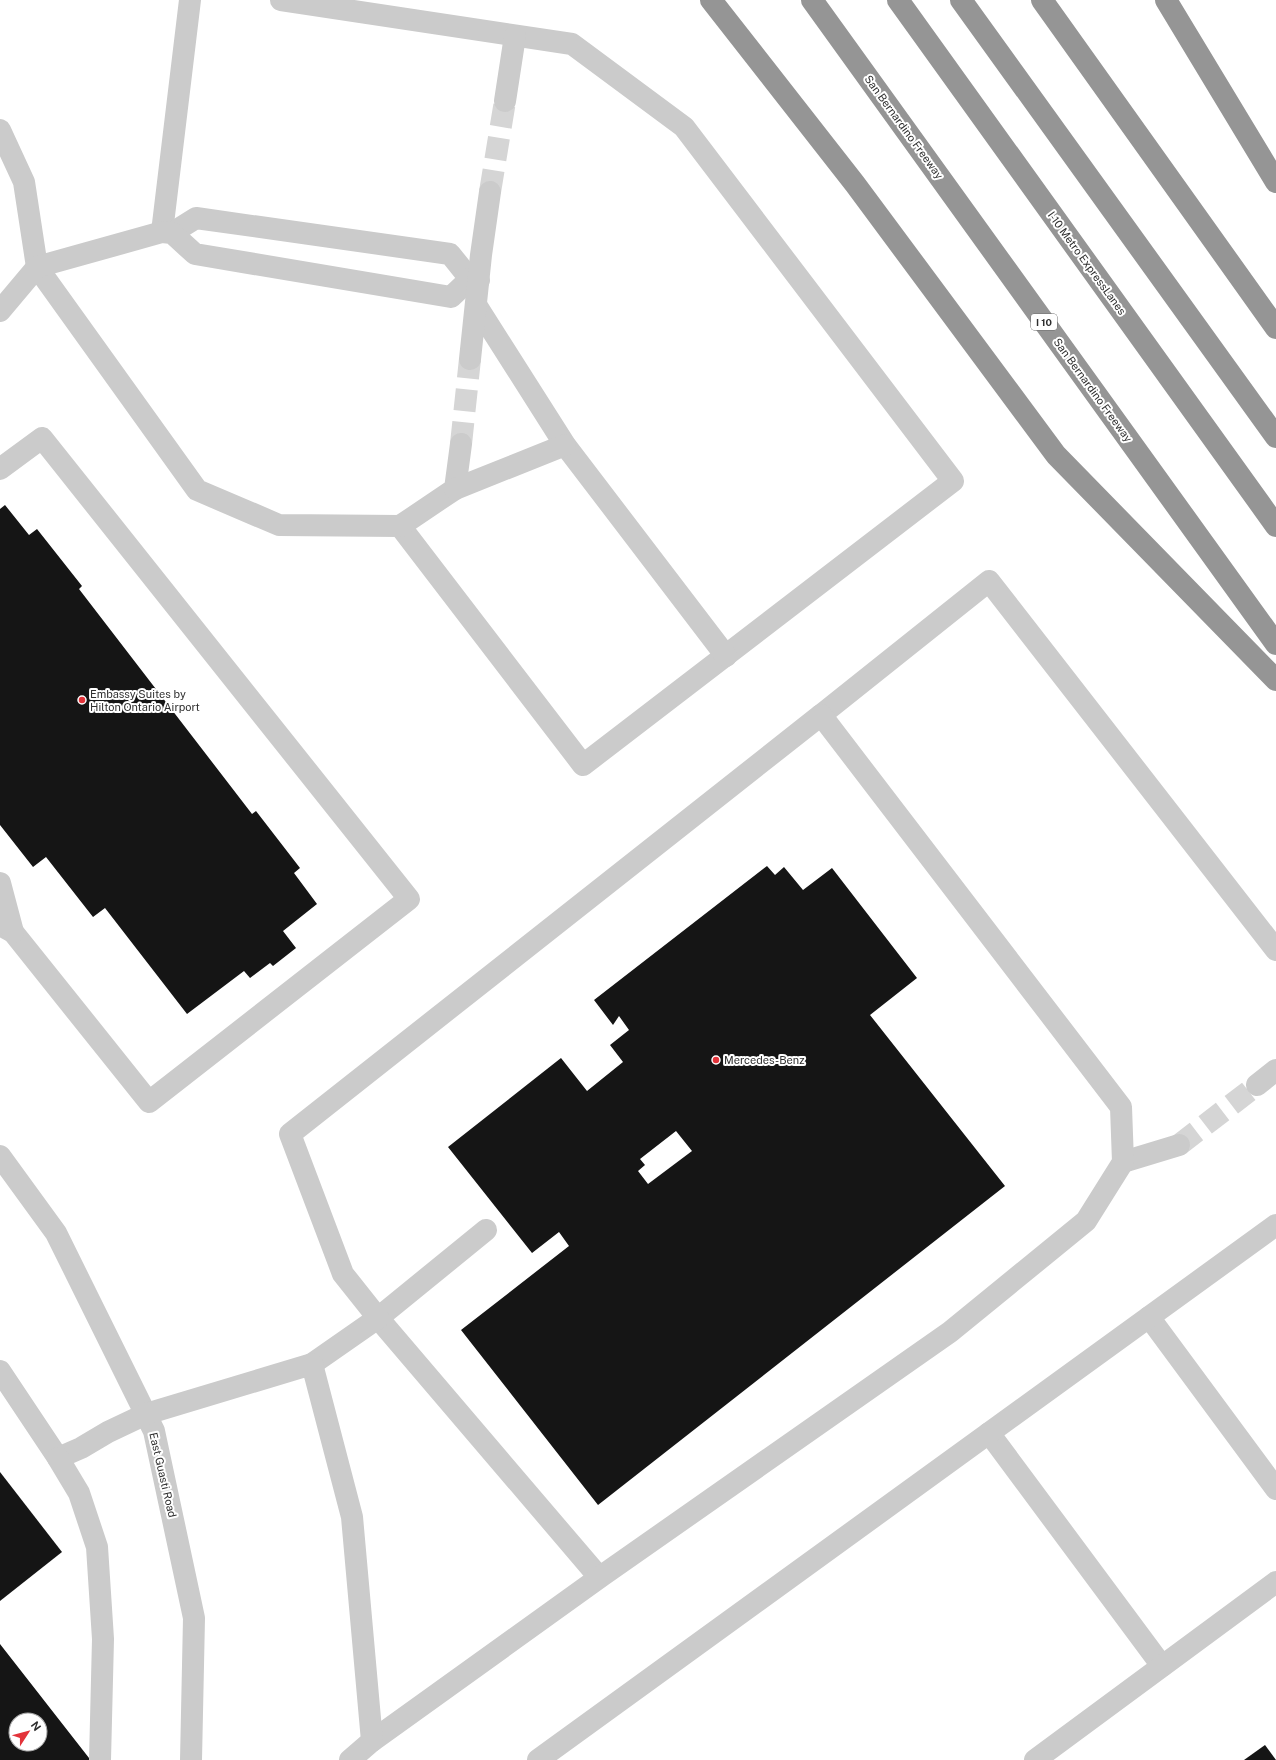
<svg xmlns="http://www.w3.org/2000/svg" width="1276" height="1760" viewBox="0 0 1276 1760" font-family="'Public Sans',sans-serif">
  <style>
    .building { fill: #151515; fill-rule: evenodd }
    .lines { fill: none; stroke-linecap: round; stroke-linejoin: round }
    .minor-tunnel { stroke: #d5d5d5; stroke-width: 22; stroke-dasharray: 22 11; stroke-linecap: butt }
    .minor { stroke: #cbcbcb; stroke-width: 22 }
    .highway { stroke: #959595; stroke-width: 22 }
    .poi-dot { fill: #e3333a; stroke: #fff; stroke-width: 1.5 }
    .labels { text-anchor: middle; stroke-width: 4; stroke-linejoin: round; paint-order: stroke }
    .shield { fill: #fff; stroke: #6d6d6d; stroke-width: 1 }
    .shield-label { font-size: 10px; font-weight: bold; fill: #2e2e2e }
    .street-label { font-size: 11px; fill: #2e2e2e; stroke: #fff }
    .poi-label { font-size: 11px; fill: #2e2e2e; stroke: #fff; text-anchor: start }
  </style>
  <rect width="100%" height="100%" fill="#fff"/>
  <g class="building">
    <polygon points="5,505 29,535 37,529 82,586 79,589 252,814 256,811 300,868 294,873 317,904 283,931 296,948 273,966 270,963 250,978 244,971 187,1014 105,908 93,917 46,857 33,867 0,825 0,509"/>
    <path d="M767,866L775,875L784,867L803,890L832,868L917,978L870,1015L1005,1186L598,1505L461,1330L569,1246L559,1232L532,1253L448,1147L561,1058L587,1091L623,1062L610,1045L629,1030L619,1016L613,1025L594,1000ZM676,1131L692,1151L648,1184L638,1171L645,1165L640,1159Z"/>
    <polygon points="0,1472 62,1552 0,1601"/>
    <path d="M0,1644L89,1758V1760H0ZM16,1720H40V1744H16Z"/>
    <polygon points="1265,1745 1276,1760 1244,1760"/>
  </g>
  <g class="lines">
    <g class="minor-tunnel">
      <polyline points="490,192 505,101"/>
      <polyline points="461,444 470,359"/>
      <polyline points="1179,1145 1257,1085"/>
    </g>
    <g class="minor">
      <polyline points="281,0 572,44 684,127 953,481 583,765 400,526"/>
      <polyline points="505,101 515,36"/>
      <polyline points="0,130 24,182 37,267 197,490 279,525 400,526 455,489 461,444"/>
      <polyline points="162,232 190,0"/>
      <polyline points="172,233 196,218 450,254 470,279 479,280"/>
      <polyline points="476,305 565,445 726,656"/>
      <polyline points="0,311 37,267 162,232 172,233 195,254 451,297 470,279"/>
      <polyline points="470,359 481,255 490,192"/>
      <polyline points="0,469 42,438 409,899 149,1102 13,932 0,925"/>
      <polyline points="455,489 565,445"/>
      <polyline points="821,715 989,581 1276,950"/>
      <polyline points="0,883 13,932"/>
      <polyline points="1257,1085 1276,1070"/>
      <polyline points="0,1156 56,1233 154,1431 194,1618 191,1760"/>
      <polyline points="1123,1162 1179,1145"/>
      <polyline points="486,1230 378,1318 599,1577"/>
      <polyline points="1149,1317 1276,1489"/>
      <polyline points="312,1364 378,1318 343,1274 290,1134 821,715 1121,1107 1123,1162 1086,1221 950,1332 603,1575 372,1741"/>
      <polyline points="0,1371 58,1458 81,1448 108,1432 146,1414 312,1364 352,1517 372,1741 350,1760"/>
      <polyline points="989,1433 1162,1666"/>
      <polyline points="58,1458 79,1493 97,1547 103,1639 100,1760"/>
      <polyline points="538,1760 1276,1225"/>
      <polyline points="1035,1760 1276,1582"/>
    </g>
    <g class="highway">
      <polyline points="711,0 855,184 1056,455 1276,680"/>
      <polyline points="812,0 1276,644"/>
      <polyline points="898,0 1276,526"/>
      <polyline points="961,0 1276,437"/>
      <polyline points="1042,0 1276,328"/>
      <polyline points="1166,0 1276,182"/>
    </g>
  </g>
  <g class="poi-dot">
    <circle cx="82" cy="700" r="4"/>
    <circle cx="716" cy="1060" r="4"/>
  </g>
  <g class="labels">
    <rect class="shield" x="1031" y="314" width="26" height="16" rx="3"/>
    <g class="shield-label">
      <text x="1044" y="326">I 10</text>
    </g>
    <g class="street-label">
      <text transform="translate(904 127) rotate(54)" y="4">San Bernardino Freeway</text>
      <text transform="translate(1087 263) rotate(54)" y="4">I-10 Metro ExpressLanes</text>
      <text transform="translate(1093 390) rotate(54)" y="4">San Bernardino Freeway</text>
      <text transform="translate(163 1475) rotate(77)" y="4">East Guasti Road</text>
    </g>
    <g class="poi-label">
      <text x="90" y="698">Embassy Suites by<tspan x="90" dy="13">Hilton Ontario Airport</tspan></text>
      <text x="724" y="1064">Mercedes-Benz</text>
    </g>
  </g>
  <g transform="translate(28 1732) rotate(54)"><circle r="19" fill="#ffffff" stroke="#ababab"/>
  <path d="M0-3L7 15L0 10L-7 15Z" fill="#e3333a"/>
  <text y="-6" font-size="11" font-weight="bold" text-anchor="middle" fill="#2e2e2e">N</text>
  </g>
</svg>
